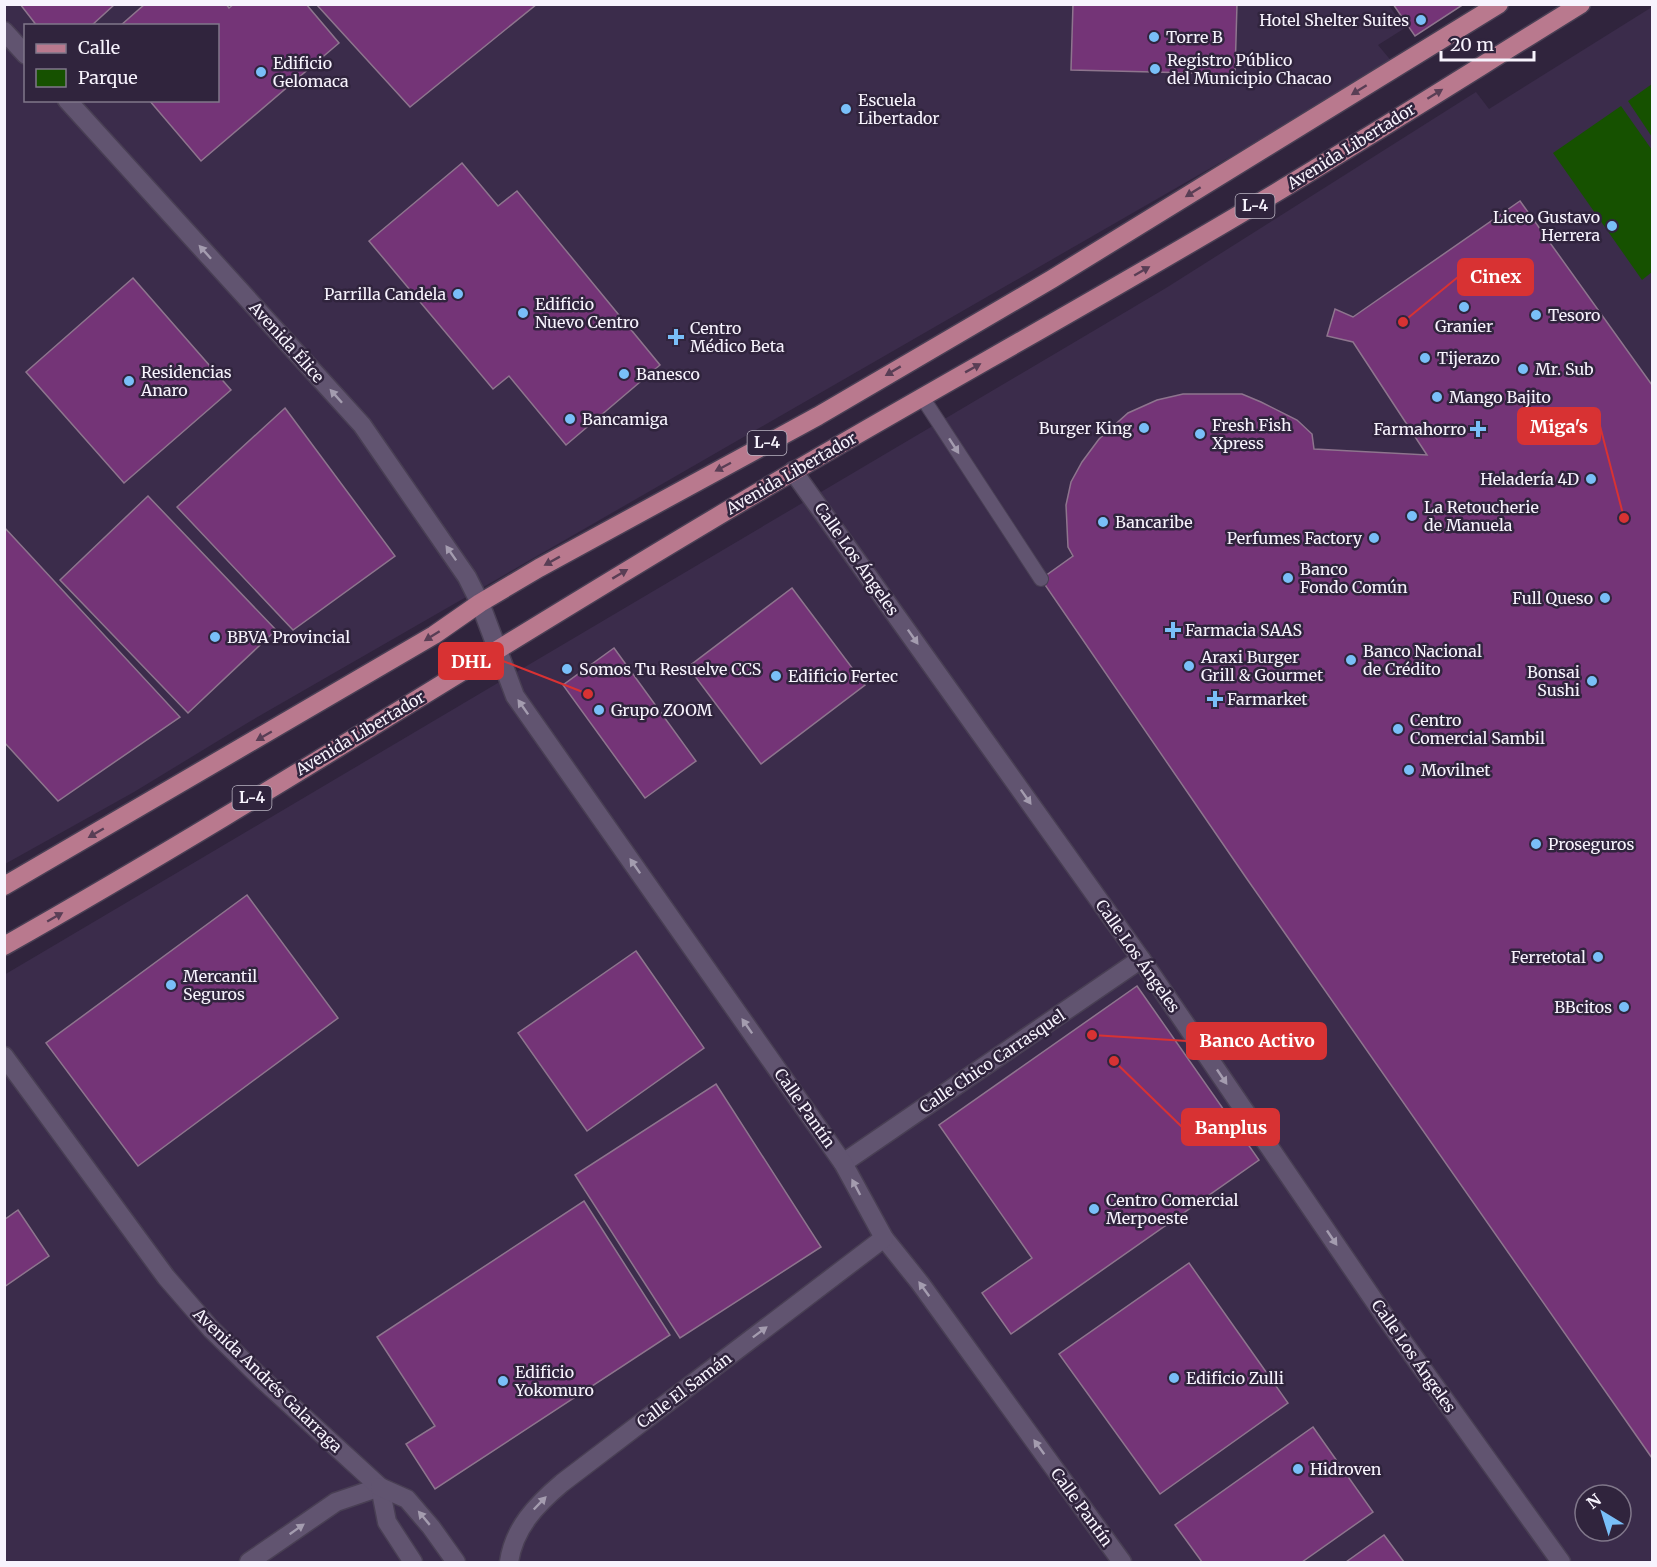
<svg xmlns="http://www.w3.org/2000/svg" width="1657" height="1567" viewBox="0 0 1657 1567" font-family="Merriweather,serif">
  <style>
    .built { fill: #3b2c4b; fill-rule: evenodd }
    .green { fill: #165100 }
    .building { fill: #743477; stroke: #8e758e; stroke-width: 1.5 }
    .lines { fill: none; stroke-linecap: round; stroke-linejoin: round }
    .lane-casing { stroke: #493f54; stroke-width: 16 }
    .street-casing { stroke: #493f54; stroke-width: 21 }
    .secondary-casing { stroke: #493f54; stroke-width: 21 }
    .primary-casing { stroke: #493f54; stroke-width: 21 }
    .lane { stroke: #615470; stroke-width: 14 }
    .street { stroke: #615470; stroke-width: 18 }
    .secondary { stroke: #615470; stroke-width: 18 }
    .primary { stroke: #b9798e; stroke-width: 18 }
    .oneway { fill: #593e55 }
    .oneway2 { fill: #a49caf }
    .poi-dot { fill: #79bff8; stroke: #30243d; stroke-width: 2 }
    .labels { text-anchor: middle; stroke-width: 5; stroke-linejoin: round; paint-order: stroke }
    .shield { fill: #30243d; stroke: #bbb5c3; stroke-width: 1.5 }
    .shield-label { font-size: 15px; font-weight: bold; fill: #f7f3fd }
    .poi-label { font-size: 16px; fill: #f7f3fd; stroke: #30243d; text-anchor: start }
    .street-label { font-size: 16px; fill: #f7f3fd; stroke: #30243d }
    .leader { fill: none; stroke: #d83233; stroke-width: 2 }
    .callout-dot { fill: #d83233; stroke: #30243d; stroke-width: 2 }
    .callout { fill: #d83233; stroke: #d83233; stroke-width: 2 }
    .callout-label { font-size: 18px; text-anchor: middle; font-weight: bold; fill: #fff }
  </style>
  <rect width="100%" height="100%" fill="#30243d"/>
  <g class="built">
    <path d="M1388,4L1405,28L1378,45L1393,63L249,722L134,792L5,864V5ZM26,26H218V100H26Z"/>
    <path d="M1652,7V1562H5L4,975L1166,288L1476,92L1489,109ZM1585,1495H1621V1531H1585Z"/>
  </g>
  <g class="green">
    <polygon points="1652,84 1652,137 1628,101"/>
    <polygon points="1621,106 1652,150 1652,272 1642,280 1553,153"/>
  </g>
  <g class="building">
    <polygon points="20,4 115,4 91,26 37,26"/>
    <polygon points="145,4 226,4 229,8 234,4 306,4 339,43 201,161 149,100 218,100 218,26 120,26"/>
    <polygon points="316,4 537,4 410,107"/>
    <polygon points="1073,4 1237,4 1235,74 1071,70"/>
    <polygon points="1393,4 1464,4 1415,36"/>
    <polygon points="462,163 498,206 517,191 660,365 566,445 509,376 493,389 369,241"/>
    <polygon points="1520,201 1652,385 1652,1458 1247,879 1041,579 1073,556 1068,547 1066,505 1071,482 1082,462 1099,439 1128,413 1157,400 1183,394 1242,394 1261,402 1297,420 1312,434 1314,449 1427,455 1353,342 1327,336 1335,309 1353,317"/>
    <polygon points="133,278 231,390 124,483 26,372"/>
    <polygon points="285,408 395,556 293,630 177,507"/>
    <polygon points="148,496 276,630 188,713 60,580"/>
    <polygon points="4,527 180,717 58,801 4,742"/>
    <polygon points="792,588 865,685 761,764 688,667"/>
    <polygon points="614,648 696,761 645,798 563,685"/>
    <polygon points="247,895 338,1018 138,1166 46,1043"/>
    <polygon points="636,951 704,1048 587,1131 518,1033"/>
    <polygon points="1137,986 1259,1160 1011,1334 982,1293 1032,1258 939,1125"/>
    <polygon points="716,1084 821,1247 680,1338 575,1175"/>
    <polygon points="584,1201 670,1335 435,1489 406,1444 435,1426 377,1337"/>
    <polygon points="18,1210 49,1256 4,1287 4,1220"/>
    <polygon points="1189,1263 1288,1403 1160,1494 1059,1354"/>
    <polygon points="1313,1427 1373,1512 1302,1562 1202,1562 1175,1525"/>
    <polygon points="1384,1535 1404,1562 1346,1562"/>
  </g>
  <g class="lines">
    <g class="lane-casing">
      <polyline id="lane" points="922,397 1041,579"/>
    </g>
    <g class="street-casing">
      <g id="street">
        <polyline points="793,471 1141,959 1386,1318 1561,1562"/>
        <polyline points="843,1163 1141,959"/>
        <polyline points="884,1238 920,1283 1122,1562"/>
        <polyline points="249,1562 336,1502 380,1487"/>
      </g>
    </g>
    <g class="secondary-casing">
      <g id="secondary">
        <polyline points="4,31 26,55"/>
        <path d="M67,100L362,425L467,577L480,603L515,696L843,1163L884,1238L562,1483C536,1505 514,1528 509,1562"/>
        <polyline points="4,1056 166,1277 211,1329 262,1379 380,1487 387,1522 413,1562"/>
        <polyline points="380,1487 407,1499 431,1527 456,1562"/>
      </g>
    </g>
    <g class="primary-casing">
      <g id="primary">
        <polyline points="4,886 434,635 480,603 539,568 818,416 1052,279 1499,4"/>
        <path d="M4,946C243,811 473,662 708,522C893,411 1082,309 1267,198C1372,135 1476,69 1581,4"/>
      </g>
    </g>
    <use href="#lane" class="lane"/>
    <use href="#street" class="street"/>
    <use href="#secondary" class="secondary"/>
    <use href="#primary" class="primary"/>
  </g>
  <defs><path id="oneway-solid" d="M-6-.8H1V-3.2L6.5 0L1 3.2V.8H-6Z" transform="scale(1.5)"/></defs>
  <g class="oneway">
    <use href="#oneway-solid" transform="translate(1359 90) rotate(148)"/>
    <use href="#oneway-solid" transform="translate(1435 94) rotate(-32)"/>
    <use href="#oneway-solid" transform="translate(1193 192) rotate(148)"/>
    <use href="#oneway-solid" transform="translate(1142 271) rotate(-30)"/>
    <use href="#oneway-solid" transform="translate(973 368) rotate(-29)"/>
    <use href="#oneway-solid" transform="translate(893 371) rotate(149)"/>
    <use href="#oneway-solid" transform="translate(723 467) rotate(152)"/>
    <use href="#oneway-solid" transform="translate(552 561) rotate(151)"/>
    <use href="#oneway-solid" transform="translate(620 574) rotate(-31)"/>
    <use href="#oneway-solid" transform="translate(432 636) rotate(148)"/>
    <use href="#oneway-solid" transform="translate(264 736) rotate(150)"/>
    <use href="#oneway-solid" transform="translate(96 833) rotate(150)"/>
    <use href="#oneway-solid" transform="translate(55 917) rotate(-30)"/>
  </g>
  <g class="oneway2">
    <use href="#oneway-solid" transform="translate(205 252) rotate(-132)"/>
    <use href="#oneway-solid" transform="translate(336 396) rotate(-132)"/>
    <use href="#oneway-solid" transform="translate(954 446) rotate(57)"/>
    <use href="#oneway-solid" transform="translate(451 553) rotate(-125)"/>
    <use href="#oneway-solid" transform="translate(913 637) rotate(55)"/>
    <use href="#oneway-solid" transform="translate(523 707) rotate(-125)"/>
    <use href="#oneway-solid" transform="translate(1026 797) rotate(55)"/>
    <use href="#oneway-solid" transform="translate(635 866) rotate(-125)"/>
    <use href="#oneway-solid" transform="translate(747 1026) rotate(-125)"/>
    <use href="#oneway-solid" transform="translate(1222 1077) rotate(56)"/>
    <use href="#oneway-solid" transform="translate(856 1187) rotate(-118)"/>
    <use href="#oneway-solid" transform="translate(1332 1238) rotate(56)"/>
    <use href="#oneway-solid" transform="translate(924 1289) rotate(-126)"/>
    <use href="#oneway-solid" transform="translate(760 1332) rotate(-37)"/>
    <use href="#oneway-solid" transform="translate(1039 1447) rotate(-126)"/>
    <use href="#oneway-solid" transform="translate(540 1503) rotate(-46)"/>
    <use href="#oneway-solid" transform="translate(424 1518) rotate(-130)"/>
    <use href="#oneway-solid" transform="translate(297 1529) rotate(-35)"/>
  </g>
  <g class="poi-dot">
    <circle cx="1421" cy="20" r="6"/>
    <circle cx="1154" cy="37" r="6"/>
    <circle cx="1155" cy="69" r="6"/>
    <circle cx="261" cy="72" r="6"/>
    <circle cx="846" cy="109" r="6"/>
    <circle cx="1612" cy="226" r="6"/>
    <circle cx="458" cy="294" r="6"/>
    <circle cx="1464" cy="307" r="6"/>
    <circle cx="523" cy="313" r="6"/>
    <circle cx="1536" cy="315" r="6"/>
    <path d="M673 328h6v6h6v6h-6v6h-6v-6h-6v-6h6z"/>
    <circle cx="1425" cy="358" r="6"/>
    <circle cx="1523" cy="369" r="6"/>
    <circle cx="624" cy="374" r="6"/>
    <circle cx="129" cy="381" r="6"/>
    <circle cx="1437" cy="397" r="6"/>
    <circle cx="570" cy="419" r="6"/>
    <circle cx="1144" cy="428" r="6"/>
    <path d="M1475 420h6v6h6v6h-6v6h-6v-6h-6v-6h6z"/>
    <circle cx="1200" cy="434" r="6"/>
    <circle cx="1591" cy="479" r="6"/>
    <circle cx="1412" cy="516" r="6"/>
    <circle cx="1103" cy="522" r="6"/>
    <circle cx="1374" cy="538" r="6"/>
    <circle cx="1288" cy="578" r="6"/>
    <circle cx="1605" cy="598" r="6"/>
    <path d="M1170 621h6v6h6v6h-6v6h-6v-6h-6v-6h6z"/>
    <circle cx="215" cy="637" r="6"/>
    <circle cx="1351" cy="660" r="6"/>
    <circle cx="1189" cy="666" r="6"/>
    <circle cx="567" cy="669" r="6"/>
    <circle cx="776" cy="676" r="6"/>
    <circle cx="1592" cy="681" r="6"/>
    <path d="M1212 690h6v6h6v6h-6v6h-6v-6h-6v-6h6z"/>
    <circle cx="599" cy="710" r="6"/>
    <circle cx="1398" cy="729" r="6"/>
    <circle cx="1409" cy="770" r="6"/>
    <circle cx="1536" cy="844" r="6"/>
    <circle cx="1598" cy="957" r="6"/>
    <circle cx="171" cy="985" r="6"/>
    <circle cx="1624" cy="1007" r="6"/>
    <circle cx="1094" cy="1209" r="6"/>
    <circle cx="1174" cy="1378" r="6"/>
    <circle cx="503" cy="1381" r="6"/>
    <circle cx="1298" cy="1469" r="6"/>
  </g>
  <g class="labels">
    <g class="shield">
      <rect x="1235.5" y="194" width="39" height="24" rx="4.5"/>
      <rect x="747.5" y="431" width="39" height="24" rx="4.5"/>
      <rect x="232.5" y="786" width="39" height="24" rx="4.5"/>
    </g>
    <g class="shield-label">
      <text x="1255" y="211">L-4</text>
      <text x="767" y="448">L-4</text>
      <text x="252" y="803">L-4</text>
    </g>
    <g class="poi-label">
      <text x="1409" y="26" text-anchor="end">Hotel Shelter Suites</text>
      <text x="1166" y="43">Torre B</text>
      <text x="1167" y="66">Registro Público<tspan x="1167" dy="18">del Municipio Chacao</tspan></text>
      <text x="273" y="69">Edificio<tspan x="273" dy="18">Gelomaca</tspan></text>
      <text x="858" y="106">Escuela<tspan x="858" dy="18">Libertador</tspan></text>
      <text x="1600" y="223" text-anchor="end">Liceo Gustavo<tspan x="1600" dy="18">Herrera</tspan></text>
      <text x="446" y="300" text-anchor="end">Parrilla Candela</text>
      <text x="535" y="310">Edificio<tspan x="535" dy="18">Nuevo Centro</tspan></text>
      <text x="1548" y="321">Tesoro</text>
      <text x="1464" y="332" text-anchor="middle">Granier</text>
      <text x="690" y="334">Centro<tspan x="690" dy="18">Médico Beta</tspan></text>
      <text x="1437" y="364">Tijerazo</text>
      <text x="1535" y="375">Mr. Sub</text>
      <text x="141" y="378">Residencias<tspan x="141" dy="18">Anaro</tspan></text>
      <text x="636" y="380">Banesco</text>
      <text x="1449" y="403">Mango Bajito</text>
      <text x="582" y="425">Bancamiga</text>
      <text x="1212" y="431">Fresh Fish<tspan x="1212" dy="18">Xpress</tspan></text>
      <text x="1132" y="434" text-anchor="end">Burger King</text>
      <text x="1466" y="435" text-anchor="end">Farmahorro</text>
      <text x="1579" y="485" text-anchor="end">Heladería 4D</text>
      <text x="1424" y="513">La Retoucherie<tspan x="1424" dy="18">de Manuela</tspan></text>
      <text x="1115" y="528">Bancaribe</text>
      <text x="1362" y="544" text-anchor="end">Perfumes Factory</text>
      <text x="1300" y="575">Banco<tspan x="1300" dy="18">Fondo Común</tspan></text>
      <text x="1593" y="604" text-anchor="end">Full Queso</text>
      <text x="1185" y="636">Farmacia SAAS</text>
      <text x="227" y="643">BBVA Provincial</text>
      <text x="1363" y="657">Banco Nacional<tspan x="1363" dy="18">de Crédito</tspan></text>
      <text x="1201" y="663">Araxi Burger<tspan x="1201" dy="18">Grill &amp; Gourmet</tspan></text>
      <text x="579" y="675">Somos Tu Resuelve CCS</text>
      <text x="1580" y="678" text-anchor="end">Bonsai<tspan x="1580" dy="18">Sushi</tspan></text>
      <text x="788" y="682">Edificio Fertec</text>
      <text x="1227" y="705">Farmarket</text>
      <text x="611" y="716">Grupo ZOOM</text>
      <text x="1410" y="726">Centro<tspan x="1410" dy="18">Comercial Sambil</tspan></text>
      <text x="1421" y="776">Movilnet</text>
      <text x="1548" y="850">Proseguros</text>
      <text x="1586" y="963" text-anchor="end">Ferretotal</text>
      <text x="183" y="982">Mercantil<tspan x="183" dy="18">Seguros</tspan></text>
      <text x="1612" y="1013" text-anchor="end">BBcitos</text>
      <text x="1106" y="1206">Centro Comercial<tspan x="1106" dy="18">Merpoeste</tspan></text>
      <text x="515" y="1378">Edificio<tspan x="515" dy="18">Yokomuro</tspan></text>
      <text x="1186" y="1384">Edificio Zulli</text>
      <text x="1310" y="1475">Hidroven</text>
    </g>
    <g class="street-label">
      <text transform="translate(1351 146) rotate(-32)" y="6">Avenida Libertador</text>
      <text transform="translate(287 342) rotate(48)" y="6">Avenida Élice</text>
      <text transform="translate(791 473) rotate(-30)" y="6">Avenida Libertador</text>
      <text transform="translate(857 559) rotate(55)" y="6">Calle Los Ángeles</text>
      <text transform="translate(360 733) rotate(-31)" y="6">Avenida Libertador</text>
      <text transform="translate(1138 956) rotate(55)" y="6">Calle Los Ángeles</text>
      <text transform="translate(992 1061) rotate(-34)" y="6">Calle Chico Carrasquel</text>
      <text transform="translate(805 1108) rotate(55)" y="6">Calle Pantín</text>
      <text transform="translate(1414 1356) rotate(55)" y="6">Calle Los Ángeles</text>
      <text transform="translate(268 1380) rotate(44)" y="6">Avenida Andrés Galarraga</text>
      <text transform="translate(684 1390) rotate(-37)" y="6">Calle El Samán</text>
      <text transform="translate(1082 1507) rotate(54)" y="6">Calle Pantín</text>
    </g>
  </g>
  <path class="leader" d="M1403 322L1458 277M1624 518L1600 426M588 694L503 661M1092 1035L1187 1041M1114 1061L1182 1127"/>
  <g class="callout-dot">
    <circle cx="1403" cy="322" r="6"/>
    <circle cx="1624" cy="518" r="6"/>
    <circle cx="588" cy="694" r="6"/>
    <circle cx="1092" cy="1035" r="6"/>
    <circle cx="1114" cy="1061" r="6"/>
  </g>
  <g class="callout">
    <rect x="1458" y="259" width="75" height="36" rx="6"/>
    <rect x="1518" y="408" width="82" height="36" rx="6"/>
    <rect x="439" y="643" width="64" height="36" rx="6"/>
    <rect x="1187" y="1023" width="139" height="36" rx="6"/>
    <rect x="1182" y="1109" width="97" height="36" rx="6"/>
  </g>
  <g class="callout-label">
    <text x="1496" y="283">Cinex</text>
    <text x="1559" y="433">Miga's</text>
    <text x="471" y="668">DHL</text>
    <text x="1257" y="1047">Banco Activo</text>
    <text x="1231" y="1134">Banplus</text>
  </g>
  <rect width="1657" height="1567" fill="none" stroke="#f7f3fd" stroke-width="12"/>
  <rect x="24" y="24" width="195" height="78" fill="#30243d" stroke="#80778a" stroke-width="1.5"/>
  <rect x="36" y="44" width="30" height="9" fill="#b9798e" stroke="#80778a" stroke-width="1.5"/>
  <text x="78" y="54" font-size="18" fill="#f7f3fd">Calle</text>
  <rect x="36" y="69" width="30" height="18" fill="#165100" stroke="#80778a" stroke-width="1.5"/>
  <text x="78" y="84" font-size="18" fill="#f7f3fd">Parque</text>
  <g transform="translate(1603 1513) rotate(322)"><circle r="28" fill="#30243d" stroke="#80778a" stroke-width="1.5"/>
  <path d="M0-4.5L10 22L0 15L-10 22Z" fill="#79bff8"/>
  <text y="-9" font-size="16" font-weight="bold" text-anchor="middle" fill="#f7f3fd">N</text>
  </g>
  <path d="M1441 51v9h93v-9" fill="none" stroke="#f7f3fd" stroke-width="3"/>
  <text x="1450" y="51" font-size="18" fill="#f7f3fd" stroke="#30243d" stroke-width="4.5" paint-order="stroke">20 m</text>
</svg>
